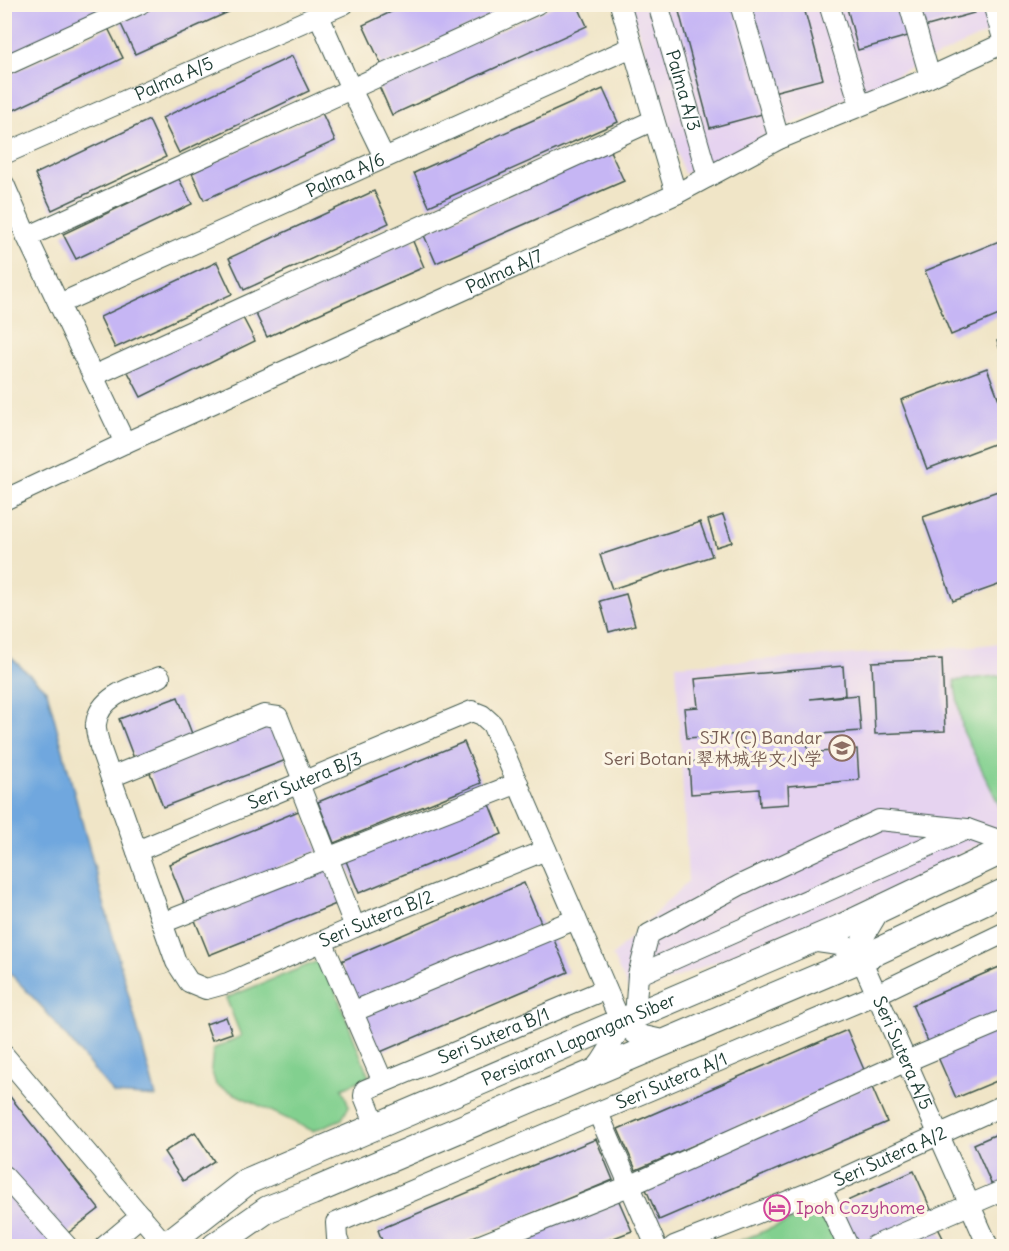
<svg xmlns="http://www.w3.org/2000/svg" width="1009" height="1251" viewBox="0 0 1009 1251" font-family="Delius,'LXGW WenKai TC',sans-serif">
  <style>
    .built { fill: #e6d3f0 }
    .green { fill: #82d08f; stroke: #508662; stroke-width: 1.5 }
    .water { fill: #70a7de; stroke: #487289; stroke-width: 1.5 }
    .building { fill: #c6b6f4 }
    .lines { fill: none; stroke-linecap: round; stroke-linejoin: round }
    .minor-casing { stroke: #3e564a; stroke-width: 22 }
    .major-casing { stroke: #3e564a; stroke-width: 28 }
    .minor { stroke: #fff; stroke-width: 20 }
    .major { stroke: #fff; stroke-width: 26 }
    .labels { text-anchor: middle; stroke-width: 6; stroke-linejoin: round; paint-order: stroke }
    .street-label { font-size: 18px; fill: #1f3d34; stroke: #fcf5e5 }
    .education-label { font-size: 18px; fill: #785e54; stroke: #fcf5e5; text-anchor: end }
    .hotel-label { font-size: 18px; fill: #b23c85; stroke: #fcf5e5; text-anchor: start }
  </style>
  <rect width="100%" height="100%" fill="#fcf5e5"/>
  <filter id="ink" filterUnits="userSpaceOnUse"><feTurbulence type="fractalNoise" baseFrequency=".0167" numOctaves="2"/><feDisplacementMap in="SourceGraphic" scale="12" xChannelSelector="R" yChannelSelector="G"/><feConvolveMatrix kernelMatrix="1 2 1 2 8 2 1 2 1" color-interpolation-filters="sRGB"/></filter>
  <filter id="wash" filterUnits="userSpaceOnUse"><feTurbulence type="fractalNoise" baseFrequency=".008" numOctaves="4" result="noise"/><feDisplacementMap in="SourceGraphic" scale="24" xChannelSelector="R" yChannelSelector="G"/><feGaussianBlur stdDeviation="1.35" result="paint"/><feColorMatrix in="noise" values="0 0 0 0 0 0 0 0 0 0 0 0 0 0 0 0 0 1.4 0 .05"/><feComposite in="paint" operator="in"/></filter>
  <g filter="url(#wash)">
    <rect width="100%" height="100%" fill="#f0e5c7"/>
    <g class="built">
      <polygon points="630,5 1004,5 1004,25 684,174"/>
      <polygon points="1004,643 1004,831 889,891 632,996 612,956 688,881 676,665 954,648"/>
    </g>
    <g class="green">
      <polygon points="1004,675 1004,815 963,731 954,681"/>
      <polygon points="323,959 369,1077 342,1088 349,1106 342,1119 313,1131 216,1085 211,1069 213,1049 241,1036 226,998"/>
      <polygon points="827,1206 848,1246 727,1246"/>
    </g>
    <polygon class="water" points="4,651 47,691 156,1097 114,1094 43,1008 5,968"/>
    <g id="blocks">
      <g class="building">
        <polygon points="11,4 101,4 104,12 4,59 4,8"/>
        <polygon points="408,4 516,4 382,66 363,25"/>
        <polygon points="558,4 577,4 587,26 392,115 379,86"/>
        <polygon points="677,4 732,4 762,114 710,128"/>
        <polygon points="749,4 803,4 823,79 773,92"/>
        <polygon points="846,4 899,4 908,36 858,50"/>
        <polygon points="918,4 972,4 974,13 924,27"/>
        <polygon points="160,5 244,5 135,54 120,22"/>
        <polygon points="108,28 123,58 10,112 4,101 4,77"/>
        <polygon points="292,56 309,91 179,153 162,118"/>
        <polygon points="603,89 618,122 429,206 414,173"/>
        <polygon points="322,113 335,141 204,200 192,173"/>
        <polygon points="149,120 166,157 52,210 35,174"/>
        <polygon points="610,151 624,181 436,263 423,233"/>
        <polygon points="179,179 192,204 76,259 63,234"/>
        <polygon points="374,191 389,223 244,290 229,258"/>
        <polygon points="412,239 424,267 267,337 254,310"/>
        <polygon points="1004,239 1004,313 951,335 925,271"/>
        <polygon points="217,262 232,294 115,348 100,317"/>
        <polygon points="241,314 255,341 141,397 127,370"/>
        <polygon points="1004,338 1004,362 997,341"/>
        <polygon points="987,368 1004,413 1004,440 927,469 901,400"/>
        <polygon points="998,491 1004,508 1004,583 953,601 923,517"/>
        <polygon points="723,515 732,542 716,547 708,520"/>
        <polygon points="700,522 712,556 612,589 600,555"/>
        <polygon points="626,594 635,625 609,632 600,601"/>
        <polygon points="942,659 945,731 875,734 872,662"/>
        <polygon points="843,666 845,695 810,699 858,695 861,731 807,735 808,753 857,749 859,780 788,786 789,804 760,806 759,789 691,794 689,762 745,758 743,734 687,738 684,708 698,707 695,679"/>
        <polygon points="178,697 194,739 135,761 119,719"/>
        <polygon points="271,723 286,760 163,807 149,770"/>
        <polygon points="464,742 481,783 334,843 318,802"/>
        <polygon points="487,797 502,834 359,893 344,856"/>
        <polygon points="301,810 318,851 185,904 169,864"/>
        <polygon points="324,861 341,902 209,955 192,913"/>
        <polygon points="524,883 542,925 357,1003 339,962"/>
        <polygon points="551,933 568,972 378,1053 361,1014"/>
        <polygon points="1004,965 1004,1014 930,1046 912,1005"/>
        <polygon points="226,1017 232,1033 212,1040 206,1024"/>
        <polygon points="1004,1027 1004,1078 956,1098 937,1055"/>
        <polygon points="847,1030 865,1072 636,1170 618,1129"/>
        <polygon points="871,1085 887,1122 659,1220 643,1182"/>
        <polygon points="4,1089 99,1209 63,1237 4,1163"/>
        <polygon points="1004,1131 1004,1183 993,1188 974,1144"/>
        <polygon points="195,1132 214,1161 183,1181 164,1152"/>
        <polygon points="596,1139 613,1180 453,1246 384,1246 378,1230"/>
        <polygon points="914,1171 933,1214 857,1246 838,1205"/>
        <polygon points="4,1185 55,1244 52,1246 4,1246"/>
        <polygon points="615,1192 632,1231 593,1246 481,1246"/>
        <polygon points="937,1226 947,1246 890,1246"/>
      </g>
    </g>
  </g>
  <g filter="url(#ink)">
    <use href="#blocks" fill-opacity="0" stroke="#3e564a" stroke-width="1.5"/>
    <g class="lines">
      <g class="minor-casing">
        <g id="minor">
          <polyline points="620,4 676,194"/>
          <path id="s1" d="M658,4L708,177"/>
          <polyline points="740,4 779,139"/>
          <polyline points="829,4 860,105"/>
          <polyline points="909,4 930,77"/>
          <polyline points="993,4 1004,42"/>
          <polyline points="319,16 351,89 384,157"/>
          <polyline points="4,66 140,4"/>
          <path id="s2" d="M4,154L344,4"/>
          <polyline points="4,184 27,237 125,443"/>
          <polyline points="27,237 537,4"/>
          <path id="s3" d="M59,304L632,47"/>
          <polyline points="93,376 654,120"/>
          <path id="s4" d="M4,500L125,443L676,194L779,139L919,82L1004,43"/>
          <path id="s5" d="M160,677C137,686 99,694 96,724C95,731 99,741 100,747L176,962L189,982L206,989L228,983L355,927L546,850"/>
          <polyline points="111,777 264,715 278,717 304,783"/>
          <polyline points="299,784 355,927"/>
          <path id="s6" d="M137,851L472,711L482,715L492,724L621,1023L635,1034L667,1041"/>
          <path id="s7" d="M881,908L862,940L861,959L988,1246"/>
          <polyline points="162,923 518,783"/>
          <polyline points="322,941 383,1082"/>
          <polyline points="810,941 846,946 861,959"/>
          <polyline points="638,975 967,829 1004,842"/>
          <polyline points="352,1012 576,919"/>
          <polyline points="635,1016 638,975 649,934 740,885 879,820 967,829"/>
          <polyline points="4,1055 166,1246"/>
          <path d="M593,1072C606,1057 614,1042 621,1023"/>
          <polyline points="598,1113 656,1246"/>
          <path id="s8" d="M376,1126L364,1096L365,1090L606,989"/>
          <polyline points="4,1176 67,1246"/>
          <polyline points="821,1188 848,1246"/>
          <polyline points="105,1246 141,1216"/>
          <path id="s9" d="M340,1246L337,1238L336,1223L877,994L1004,933"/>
          <polyline points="478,1246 629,1186 907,1061 1004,1020"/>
          <path id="s10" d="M674,1246L821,1188L1004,1105"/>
          <polyline points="874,1246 1004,1190"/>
        </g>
      </g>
      <g class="major-casing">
        <g id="major">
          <path id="s11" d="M165,1246L248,1181L840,928L1004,850"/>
          <polyline points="215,1246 268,1209 312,1192 861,959 1004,892"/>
        </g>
      </g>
      <use href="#minor" class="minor"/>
      <use href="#major" class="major"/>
    </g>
  </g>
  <defs>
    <g id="school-ring" transform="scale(1.35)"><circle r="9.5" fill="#fcf5e5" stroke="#8d6e63" stroke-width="1.5"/><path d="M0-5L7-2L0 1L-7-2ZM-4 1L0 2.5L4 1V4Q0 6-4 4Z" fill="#8d6e63"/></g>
    <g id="hotel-ring" transform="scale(1.35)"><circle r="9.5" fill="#fcf5e5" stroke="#d1479c" stroke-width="1.5"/><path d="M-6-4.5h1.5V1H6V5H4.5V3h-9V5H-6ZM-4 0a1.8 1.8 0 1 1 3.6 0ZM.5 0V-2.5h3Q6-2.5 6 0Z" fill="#d1479c"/></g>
  </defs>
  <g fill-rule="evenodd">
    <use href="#school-ring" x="842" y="748"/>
    <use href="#hotel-ring" x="777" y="1208"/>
  </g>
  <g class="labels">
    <g class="street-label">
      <text dy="6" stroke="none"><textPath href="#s2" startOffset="186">Palma A/5</textPath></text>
      <text dy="6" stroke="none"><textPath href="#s1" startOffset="90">Palma A/3</textPath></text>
      <text dy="6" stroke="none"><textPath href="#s3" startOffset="314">Palma A/6</textPath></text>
      <text dy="6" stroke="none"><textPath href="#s4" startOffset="550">Palma A/7</textPath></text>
      <text dy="6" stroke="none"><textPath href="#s6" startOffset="182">Seri Sutera B/3</textPath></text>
      <text dy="6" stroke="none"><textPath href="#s5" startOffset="562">Seri Sutera B/2</textPath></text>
      <text dy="6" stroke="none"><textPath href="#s8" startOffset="178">Seri Sutera B/1</textPath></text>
      <text dy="6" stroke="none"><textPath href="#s11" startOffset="465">Persiaran Lapangan Siber</textPath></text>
      <text dy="6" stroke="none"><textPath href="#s7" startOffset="159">Seri Sutera A/5</textPath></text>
      <text dy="6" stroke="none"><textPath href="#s9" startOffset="388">Seri Sutera A/1</textPath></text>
      <text dy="6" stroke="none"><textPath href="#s10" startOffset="234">Seri Sutera A/2</textPath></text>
    </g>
    <g class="education-label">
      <text x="822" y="744">SJK (C) Bandar<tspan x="822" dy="21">Seri Botani 翠林城华文小学</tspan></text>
    </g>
    <g class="hotel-label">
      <text x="796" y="1214">Ipoh Cozyhome</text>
    </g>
  </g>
  <rect width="1009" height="1251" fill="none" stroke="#fcf5e5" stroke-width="24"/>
</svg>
